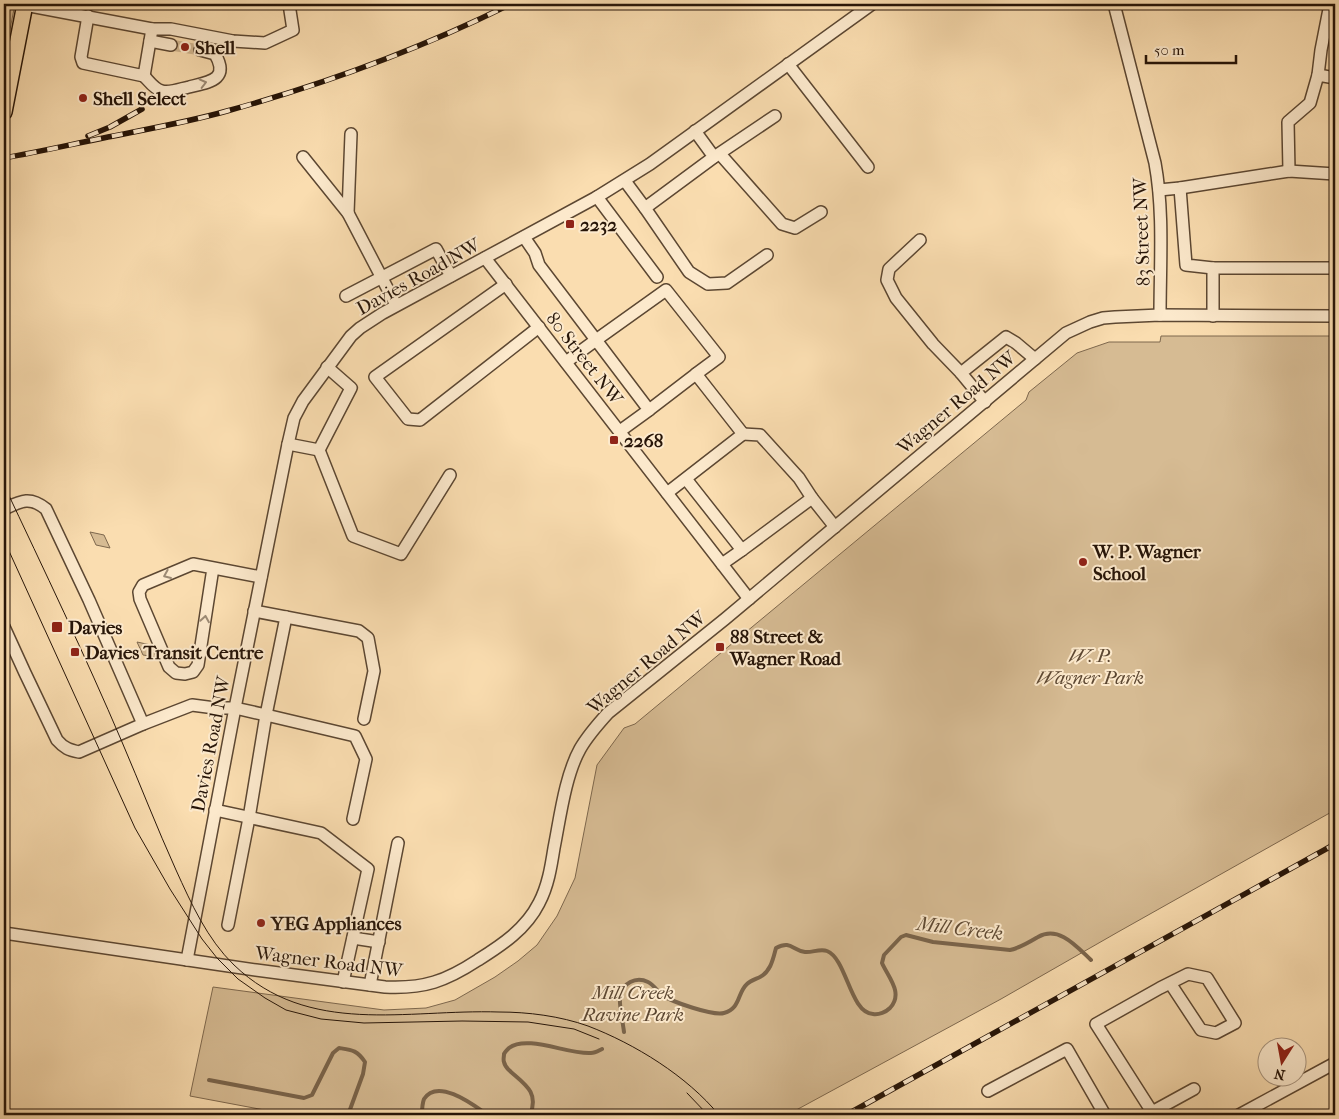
<svg xmlns="http://www.w3.org/2000/svg" width="1339" height="1119" viewBox="0 0 1339 1119" font-family="'IM FELL French Canon',serif">
  <style>
    .green { fill: #d6bb93; stroke: #7e684e }
    .lines { fill: none; stroke-linecap: round; stroke-linejoin: round }
    .stream { stroke: #7a644b; stroke-width: 4 }
    .minor-tunnel { stroke: #d0b58e; stroke-width: 11; stroke-dasharray: 11 5.5; stroke-linecap: butt }
    .minor-casing { stroke: #5c4732; stroke-width: 14 }
    .major-casing { stroke: #271508; stroke-width: 18 }
    .minor { stroke: #fce9cc; stroke-width: 11 }
    .major { stroke: #faddb0; stroke-width: 15 }
    .tram { stroke: #271508; stroke-width: 1 }
    .rail-casing { stroke: #271508; stroke-width: 5.5 }
    .rail { stroke: #fce9cc; stroke-width: 4; stroke-dasharray: 11; stroke-linecap: butt }
    .oneway { stroke: #9c8a74 }
    .poi-dot { fill: #8f2418; stroke: #fce9cc; stroke-width: 2 }
    .labels { text-anchor: middle; stroke-width: 4; stroke-linejoin: round; paint-order: stroke }
    .poi-label { font-size: 19px; font-weight: bold; fill: #271508; stroke: #fce9cc; text-anchor: start }
    .street-label { font-size: 19px; fill: #271508; stroke: #fce9cc }
    .park-label { font-size: 19px; font-style: italic; fill: #5c4732; stroke: #fce9cc }
    .water-label { font-size: 20px; font-style: italic; fill: #5f4a34; stroke: #fce9cc }
  </style>
  <rect width="100%" height="100%" fill="#faddb0"/>
  <filter id="stains"><feTurbulence type="fractalNoise" baseFrequency=".004" numOctaves="4"/><feColorMatrix values="0 0 0 0 .2 0 0 0 0 .09 0 0 0 0 .02 0 0 0 .5 -.17"/></filter>
  <radialGradient id="worn" r=".72"><stop offset=".6" stop-color="#630" stop-opacity="0"/><stop offset="1" stop-color="#630" stop-opacity=".3"/></radialGradient>
  <g class="green">
    <polygon points="9,4 15,4 4,60 4,31"/>
    <polygon points="1161,336 1334,336 1334,347 1335,347 1335,810 1118,932 1001,999 787,1115 291,1115 190,1096 213,987 384,1010 426,1008 455,1000 495,977 518,961 537,945 557,916 575,878 597,765 624,728 635,724 1026,400 1029,392 1077,353 1109,342 1160,342"/>
    <polygon points="90,532 104,535 110,548 96,545"/>
    <polygon points="137,642 151,645 156,657 143,655"/>
  </g>
  <g class="lines">
    <g class="stream">
      <path d="M624,1032C623,1023 619,1006 620,997C622,983 636,976 648,982C654,985 657,991 662,995C672,1002 713,1016 724,1013C741,1008 737,993 747,984C750,981 756,979 760,977C771,971 773,959 776,948C791,940 792,950 805,952C812,953 820,948 827,951C847,959 850,1013 873,1014C879,1015 886,1012 890,1008C904,993 888,977 882,963L884,955L901,937L906,935L933,942L1010,950C1020,948 1028,943 1038,937C1059,925 1077,947 1091,960"/>
      <path d="M209,1080L304,1098L312,1095L333,1053L339,1048C352,1050 357,1050 365,1062L363,1074L348,1115"/>
      <path d="M422,1115C422,1110 422,1104 424,1099C438,1077 475,1106 488,1115"/>
      <path d="M530,1115C539,1093 526,1085 511,1072C508,1069 505,1067 504,1062C503,1060 504,1057 504,1054C505,1052 507,1050 509,1048C527,1034 569,1055 591,1053C595,1053 598,1051 602,1049"/>
    </g>
    <polyline class="minor-tunnel" points="171,45 200,50"/>
    <g class="minor-casing">
      <g id="minor">
        <path d="M1114,4L1155,163C1164,212 1160,265 1160,315"/>
        <polyline points="25,5 152,29 171,29 233,41 265,43 293,30 289,4"/>
        <polyline points="88,16 81,57 83,63 144,76 152,29"/>
        <polyline points="150,41 171,45"/>
        <polyline points="788,64 868,167"/>
        <polyline points="1318,75 1321,50 1330,4"/>
        <path d="M144,76C149,81 154,89 162,91C170,93 180,89 189,87C209,82 230,80 215,54L200,50"/>
        <polyline points="720,154 782,224 795,228 821,212"/>
        <polyline points="303,157 348,213 396,305"/>
        <polyline points="714,157 775,116"/>
        <polyline points="1289,171 1288,122 1310,103 1318,75 1335,78"/>
        <polyline points="625,181 645,208 714,157 695,131"/>
        <polyline points="1180,188 1186,265 1213,268"/>
        <polyline points="1159,190 1180,188 1289,171 1335,174"/>
        <polyline points="597,197 657,277"/>
        <polyline points="645,208 689,272 708,284 727,283 767,255"/>
        <polyline points="348,213 351,134"/>
        <polyline points="524,237 535,253 539,265 596,340 666,290 719,357 696,374"/>
        <polyline points="920,240 889,269 887,280 896,298 933,344 961,373"/>
        <polyline points="485,258 749,599"/>
        <polyline points="506,284 375,377 408,419 420,420 539,327"/>
        <polyline points="346,296 436,249 451,276"/>
        <polyline points="1213,316 1213,268 1335,268"/>
        <polyline points="566,362 596,340 649,410 620,431"/>
        <polyline points="985,402 961,373 1006,337 1016,343 1035,359"/>
        <polyline points="649,410 696,374 743,434 667,493"/>
        <polyline points="743,434 760,435 799,478 812,498"/>
        <polyline points="288,444 319,450 351,388 327,367"/>
        <polyline points="319,450 353,536 401,554 450,475"/>
        <polyline points="686,479 742,550 722,564"/>
        <path d="M4,509C21,501 30,496 46,509L89,600L143,724"/>
        <polyline points="742,550 812,498 835,527"/>
        <polyline points="213,568 198,665 193,672 185,674 176,673 169,667 140,599 139,592 143,585 193,564 261,577"/>
        <polyline points="254,611 359,631 368,638 374,671 364,719"/>
        <path d="M4,627L25,673L57,740C64,748 69,750 79,752L143,724L192,705L215,708H235L266,715L286,617"/>
        <polyline points="215,810 321,833 368,869 343,982"/>
        <polyline points="228,925 249,818 266,715 355,736 366,759 353,819"/>
        <path d="M4,933L256,970L385,987C424,989 446,981 478,960C502,945 526,929 539,903C548,886 551,867 554,848C560,818 565,776 580,749C588,735 598,724 608,713L725,619L1066,333L1090,322L1103,318L1115,317L1160,315L1335,316"/>
        <polyline points="353,938 379,942"/>
        <polyline points="187,960 235,708 288,444 294,418 303,401 351,336 360,328 383,313 597,197 650,164 872,4"/>
        <polyline points="370,985 398,843"/>
        <polyline points="988,1091 1067,1049 1105,1115"/>
        <polyline points="1152,1112 1194,1089"/>
        <polyline points="1154,1115 1096,1024 1160,988 1188,974 1207,978 1235,1023 1216,1033 1201,1030 1170,983"/>
        <polyline points="1239,1115 1335,1063"/>
      </g>
    </g>
    <g class="major-casing">
      <polyline id="major" points="4,112 25,4"/>
    </g>
    <use href="#minor" class="minor"/>
    <use href="#major" class="major"/>
    <g class="tram">
      <path d="M4,485C44,570 85,655 122,742C140,784 157,828 176,870C191,903 207,939 234,965C309,1037 406,1009 499,1012C528,1012 560,1016 588,1026C635,1044 687,1076 719,1115"/>
      <polyline points="4,540 135,828 170,889 202,939 217,958 238,979 265,998 286,1010 321,1019 364,1023 462,1021 528,1022 574,1029 599,1039"/>
      <polyline points="687,1093 708,1115"/>
    </g>
    <g class="rail-casing">
      <g id="rail">
        <polyline points="88,136 110,127 142,109"/>
        <path d="M4,158C39,152 73,144 108,137C148,129 188,122 227,111C325,84 420,49 511,4"/>
        <polyline points="846,1115 1335,844"/>
      </g>
    </g>
    <use href="#rail" class="rail"/>
  </g>
  <defs><path id="oneway-chevron" d="M-2-3.5L2.5 0L-2 3.5" fill="none" stroke-width="1.6" stroke-linecap="round" stroke-linejoin="round" transform="scale(1.25)"/></defs>
  <g class="oneway">
    <use href="#oneway-chevron" transform="translate(203 83) rotate(-14)"/>
    <use href="#oneway-chevron" transform="translate(167 575) rotate(157)"/>
    <use href="#oneway-chevron" transform="translate(205 619) rotate(-81)"/>
  </g>
  <g class="poi-dot">
    <circle cx="185" cy="47" r="5"/>
    <circle cx="83" cy="98" r="5"/>
    <rect x="565" y="219" width="10" height="10" rx="2.5"/>
    <rect x="609" y="435" width="10" height="10" rx="2.5"/>
    <circle cx="1083" cy="562" r="5"/>
    <rect x="51" y="621" width="12" height="12" rx="2.5"/>
    <rect x="715" y="642" width="10" height="10" rx="2.5"/>
    <rect x="70" y="647" width="10" height="10" rx="2.5"/>
    <circle cx="261" cy="923" r="5"/>
  </g>
  <g class="labels">
    <g class="poi-label">
      <text x="195" y="54">Shell</text>
      <text x="93" y="105">Shell Select</text>
      <text x="580" y="231">2232</text>
      <text x="624" y="447">2268</text>
      <text x="1093" y="558">W. P. Wagner<tspan x="1093" dy="22">School</tspan></text>
      <text x="68" y="634">Davies</text>
      <text x="730" y="643">88 Street &amp;<tspan x="730" dy="22">Wagner Road</tspan></text>
      <text x="85" y="659">Davies Transit Centre</text>
      <text x="271" y="930">YEG Appliances</text>
    </g>
    <g class="street-label">
      <text transform="translate(1141 232) rotate(-92)" y="7">83 Street NW</text>
      <text transform="translate(418 276) rotate(-29)" y="7">Davies Road NW</text>
      <text transform="translate(585 358) rotate(52)" y="7">80 Street NW</text>
      <text transform="translate(956 402) rotate(-40)" y="7">Wagner Road NW</text>
      <text transform="translate(646 662) rotate(-40)" y="7">Wagner Road NW</text>
      <text transform="translate(210 744) rotate(-79)" y="7">Davies Road NW</text>
      <text transform="translate(329 961) rotate(7)" y="7">Wagner Road NW</text>
    </g>
    <g class="park-label">
      <text x="1090" y="662">W. P.<tspan x="1090" dy="22">Wagner Park</tspan></text>
      <text x="633" y="999">Mill Creek<tspan x="633" dy="22">Ravine Park</tspan></text>
    </g>
    <g class="water-label">
      <text transform="translate(960 928) rotate(7)" y="7">Mill Creek</text>
    </g>
  </g>
  <rect width="1339" height="1119" fill="none" stroke="#faddb0" stroke-width="20"/>
  <rect x="5" y="5" width="1329" height="1109" fill="none" stroke="#271508" stroke-width="2.5"/>
  <rect x="10" y="10" width="1319" height="1099" fill="none" stroke="#271508"/>
  <g transform="translate(1282 1062) rotate(191)"><circle r="24" fill="#fce9cc" stroke="#a7947e"/>
  <path d="M0-4L9 19L0 12L-9 19Z" fill="#8f2418"/>
  <text y="-8" font-size="14" font-weight="bold" text-anchor="middle" fill="#271508">N</text>
  </g>
  <path d="M1146 55v8h90v-8" fill="none" stroke="#271508" stroke-width="2.5"/>
  <text x="1154" y="55" font-size="15" fill="#271508" stroke="#fce9cc" stroke-width="4" paint-order="stroke">50 m</text>
  <rect width="100%" height="100%" filter="url(#stains)"/>
  <rect width="100%" height="100%" fill="url(#worn)"/>
</svg>
